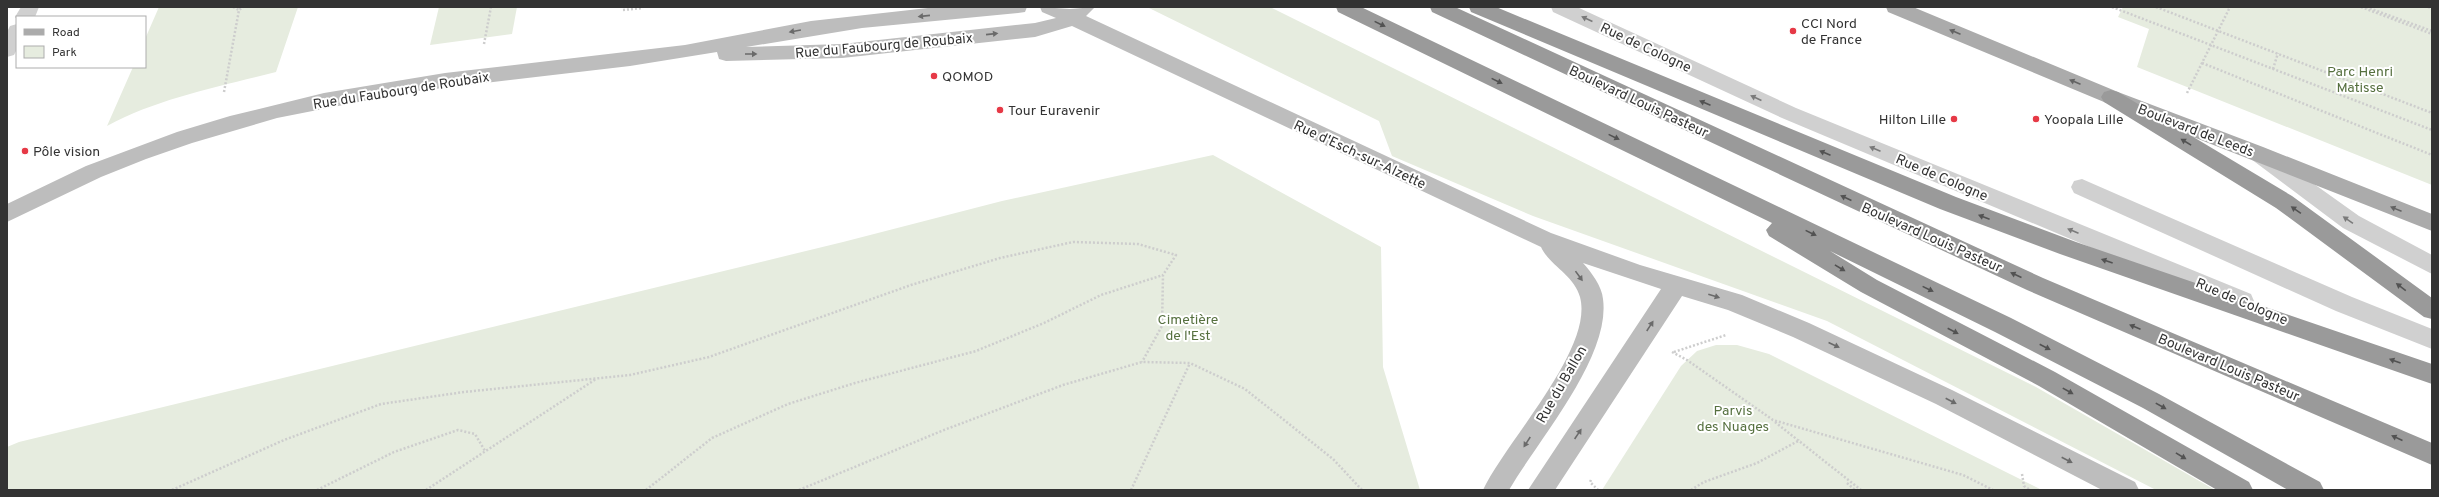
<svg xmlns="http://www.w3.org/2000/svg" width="2439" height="497" viewBox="0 0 2439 497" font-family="Overpass,sans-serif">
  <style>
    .green { fill: #e6ecdf }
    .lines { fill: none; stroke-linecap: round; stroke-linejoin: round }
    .path { stroke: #cdcdcd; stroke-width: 2.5; stroke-dasharray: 2 2; stroke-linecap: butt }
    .lane { fill: #d0d0d0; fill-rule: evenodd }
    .street { fill: #d0d0d0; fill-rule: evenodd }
    .secondary { fill: #bdbdbd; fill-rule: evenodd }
    .primary { fill: #ababab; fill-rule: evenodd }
    .highway { fill: #9a9a9a; fill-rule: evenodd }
    .oneway { fill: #6a6a6a }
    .oneway2 { fill: #7a7a7a }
    .oneway3 { fill: #525252 }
    .oneway4 { fill: #636363 }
    .poi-dot { fill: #e63946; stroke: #fff; stroke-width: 1.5 }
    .labels { text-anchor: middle; stroke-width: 4; stroke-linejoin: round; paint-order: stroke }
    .poi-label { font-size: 14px; fill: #333; stroke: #fff; text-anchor: start }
    .street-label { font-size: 14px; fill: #333; stroke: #fff }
    .park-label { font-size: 14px; fill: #56703f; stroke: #fff }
  </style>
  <rect width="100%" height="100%" fill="#fff"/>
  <g class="green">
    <path d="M159,7H298L276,72C219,87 159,98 107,126L133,67H145V39Z"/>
    <polygon points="439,7 517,7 512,34 430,45"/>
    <polygon points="1147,7 1270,7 2036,387 2215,490 2156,490 1827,321 1533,216 1392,156 1379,121"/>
    <polygon points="2123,7 2432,7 2432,185 2137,67 2149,29 2118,17"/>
    <polygon points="1213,155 1381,247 1383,367 1420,490 7,490 7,447 19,442 843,242 1002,201"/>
    <polygon points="1716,345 1737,345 1769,354 2042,490 1602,490 1681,366 1697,351"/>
  </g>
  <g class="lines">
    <g class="path">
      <polyline points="233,7 239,10"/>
      <polyline points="2112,7 2432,130"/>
      <polyline points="2156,7 2432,113"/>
      <polyline points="2361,7 2432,34"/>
      <polyline points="2366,7 2432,31"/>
      <polyline points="2428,7 2432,8"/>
      <polyline points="623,10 643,8"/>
      <polyline points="484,44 491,7"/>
      <polyline points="2202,63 2432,155"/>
      <polyline points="2273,69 2278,53"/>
      <polyline points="224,92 239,10 243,7"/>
      <polyline points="2187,93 2230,7"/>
      <polyline points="1672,352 1687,360 1773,420 1963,475 1993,490"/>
      <polyline points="1674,352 1726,335"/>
      <polyline points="1775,422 1861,490"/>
      <polyline points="2022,474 2024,486 2030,490"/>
      <polyline points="1591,480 1590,482 1598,490"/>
      <polyline points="1847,483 1855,490"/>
      <polyline points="172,490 284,440 381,404 464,392 630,375 709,357 911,285 1000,258 1073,242 1138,244 1176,255 1163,275 1162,326 1142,362"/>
      <polyline points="317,490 394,452 458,430 475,434 485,451"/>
      <polyline points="426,490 596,379"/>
      <polyline points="646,490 712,438 788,404 855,383 976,351 1044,323 1101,295 1163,275"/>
      <polyline points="799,490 944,430 1063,385 1142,362 1190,363 1245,389 1333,459 1362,490"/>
      <polyline points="1131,490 1190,363"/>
      <polyline points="1691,490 1704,482 1757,463 1800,440"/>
    </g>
    <g class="lane">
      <polygon points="1551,7 1577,7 1796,108 2251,294 2254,301 2251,308 2243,310 2235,308 1782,118 1553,12"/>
      <polygon points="2258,146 2265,149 2359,216 2432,255 2432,274 2343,228 2251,159 2248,154 2251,149"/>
      <polygon points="2082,179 2352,297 2432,329 2432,349 2336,311 2074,193 2071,187 2074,181"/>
    </g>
    <g class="street">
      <polygon points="21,7 39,7 35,17 17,17 17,20 15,17"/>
      <polygon points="17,24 17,49 14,55 7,57 7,32 10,26"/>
    </g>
    <path class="secondary" d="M937,7H1027L1025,12L1018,13L862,28L746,47L842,44L1035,23L1056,18L1042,12L1040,7L1070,9L1095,7L1086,16L1551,233L1640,265L1742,295L1809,323L1952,390L2135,482L2139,490H2102L1936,404L1793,337L1728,310L1682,296L1555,490H1528L1661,289L1583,263C1591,272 1602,286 1603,299C1611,357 1538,440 1509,490H1483C1506,441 1594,349 1580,297C1574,275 1550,266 1541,247L1072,26L1035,37L842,58L726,61L719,59L717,52L630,66L409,92L277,118L192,143L146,159L101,177L7,222V204L86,166L177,132L230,116L324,93L445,73L685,45L811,21Z"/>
    <polygon class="primary" points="1886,7 1913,7 2118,92 2263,147 2432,214 2432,231 2104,102 1888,12"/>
    <g class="highway">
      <polygon points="1336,7 1361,7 2011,318 2159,394 2320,482 2324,490 2288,490 2143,408 1995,332 1830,251 1877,280 2055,372 2249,482 2253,490 2217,490 2039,386 1861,292 1769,236 1766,230 1772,223 1338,12"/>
      <polygon points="1430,7 1455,7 2043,278 2432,443 2432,465 2027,290 1432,12"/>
      <polygon points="1469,7 1496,7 1956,197 2076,242 2432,364 2432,384 2060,254 1940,209 1471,12"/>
      <polygon points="2111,90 2118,92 2292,196 2432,298 2432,319 2424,317 2276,208 2104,102 2101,97 2104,92"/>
    </g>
  </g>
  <defs><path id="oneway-solid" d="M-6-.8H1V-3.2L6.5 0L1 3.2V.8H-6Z"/></defs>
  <g class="oneway">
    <use href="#oneway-solid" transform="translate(924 16) rotate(174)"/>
    <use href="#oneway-solid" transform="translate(795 31) rotate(170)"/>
    <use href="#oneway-solid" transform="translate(992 34) rotate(-6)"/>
    <use href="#oneway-solid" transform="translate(751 54)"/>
    <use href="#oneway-solid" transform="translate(1579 276) rotate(54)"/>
    <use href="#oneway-solid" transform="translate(1714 296) rotate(18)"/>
    <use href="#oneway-solid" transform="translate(1650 326) rotate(-57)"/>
    <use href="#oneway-solid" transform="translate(1834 345) rotate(25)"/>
    <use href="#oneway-solid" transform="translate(1951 401) rotate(27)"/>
    <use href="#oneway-solid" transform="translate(1578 434) rotate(-56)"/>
    <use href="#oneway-solid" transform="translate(1527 442) rotate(123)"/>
    <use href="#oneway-solid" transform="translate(2067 460) rotate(27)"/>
  </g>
  <g class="oneway2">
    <use href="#oneway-solid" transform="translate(1587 19) rotate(-155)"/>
    <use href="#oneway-solid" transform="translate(1756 98) rotate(-155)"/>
    <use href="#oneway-solid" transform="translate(1875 149) rotate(-157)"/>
    <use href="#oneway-solid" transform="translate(2348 220) rotate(-146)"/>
    <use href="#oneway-solid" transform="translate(2073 231) rotate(-157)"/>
  </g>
  <g class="oneway3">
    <use href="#oneway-solid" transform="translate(1380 24) rotate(26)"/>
    <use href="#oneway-solid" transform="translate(1497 81) rotate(26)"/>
    <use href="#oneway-solid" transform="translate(1705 103) rotate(-157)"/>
    <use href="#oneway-solid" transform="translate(1614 137) rotate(26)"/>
    <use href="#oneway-solid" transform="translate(2186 142) rotate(-149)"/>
    <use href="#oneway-solid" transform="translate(1825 153) rotate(-157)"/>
    <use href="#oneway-solid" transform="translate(1846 198) rotate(-155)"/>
    <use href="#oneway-solid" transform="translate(2296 210) rotate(-145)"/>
    <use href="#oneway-solid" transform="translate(1984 217) rotate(-159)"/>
    <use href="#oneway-solid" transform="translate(1811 233) rotate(26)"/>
    <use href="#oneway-solid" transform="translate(2107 261) rotate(-161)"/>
    <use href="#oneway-solid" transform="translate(1840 268) rotate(31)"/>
    <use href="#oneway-solid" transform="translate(2016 275) rotate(-156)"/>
    <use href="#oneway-solid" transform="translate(2401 287) rotate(-143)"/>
    <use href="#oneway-solid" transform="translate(1928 289) rotate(26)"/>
    <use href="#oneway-solid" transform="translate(2135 327) rotate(-157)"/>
    <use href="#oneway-solid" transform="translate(1953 331) rotate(27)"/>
    <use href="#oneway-solid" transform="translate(2045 347) rotate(27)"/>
    <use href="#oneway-solid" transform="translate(2395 361) rotate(-160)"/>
    <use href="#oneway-solid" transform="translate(2068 391) rotate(29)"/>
    <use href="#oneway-solid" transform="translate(2161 406) rotate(29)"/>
    <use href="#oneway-solid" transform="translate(2397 438) rotate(-156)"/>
    <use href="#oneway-solid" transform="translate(2181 456) rotate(31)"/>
  </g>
  <g class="oneway4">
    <use href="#oneway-solid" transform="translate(1955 32) rotate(-157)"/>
    <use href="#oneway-solid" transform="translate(2075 82) rotate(-157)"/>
    <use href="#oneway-solid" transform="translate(2396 209) rotate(-158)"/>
  </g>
  <g class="poi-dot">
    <circle cx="1793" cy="31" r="4"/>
    <circle cx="934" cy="76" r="4"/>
    <circle cx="1000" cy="110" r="4"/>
    <circle cx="1954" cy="119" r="4"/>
    <circle cx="2036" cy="119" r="4"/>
    <circle cx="25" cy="151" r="4"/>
  </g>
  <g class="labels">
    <g class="poi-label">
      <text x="1801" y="28">CCI Nord<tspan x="1801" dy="16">de France</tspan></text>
      <text x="942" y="81">QOMOD</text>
      <text x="1008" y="115">Tour Euravenir</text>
      <text x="1946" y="124" text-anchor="end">Hilton Lille</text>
      <text x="2044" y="124">Yoopala Lille</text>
      <text x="33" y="156">Pôle vision</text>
    </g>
    <g class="street-label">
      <text transform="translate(884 45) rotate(-5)" y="5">Rue du Faubourg de Roubaix</text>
      <text transform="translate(1646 47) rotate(25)" y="5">Rue de Cologne</text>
      <text transform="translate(401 90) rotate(-9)" y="5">Rue du Faubourg de Roubaix</text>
      <text transform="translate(1639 101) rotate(25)" y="5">Boulevard Louis Pasteur</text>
      <text transform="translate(2196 130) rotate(21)" y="5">Boulevard de Leeds</text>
      <text transform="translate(1360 154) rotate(25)" y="5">Rue d'Esch-sur-Alzette</text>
      <text transform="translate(1942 177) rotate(23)" y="5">Rue de Cologne</text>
      <text transform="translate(1932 237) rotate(24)" y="5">Boulevard Louis Pasteur</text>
      <text transform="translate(2242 301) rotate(23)" y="5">Rue de Cologne</text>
      <text transform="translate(2229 367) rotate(23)" y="5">Boulevard Louis Pasteur</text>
      <text transform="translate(1561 384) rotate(-60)" y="5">Rue du Ballon</text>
    </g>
    <g class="park-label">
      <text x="2360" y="76">Parc Henri<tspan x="2360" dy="16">Matisse</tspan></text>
      <text x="1188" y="324">Cimetière<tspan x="1188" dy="16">de l'Est</tspan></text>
      <text x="1733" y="415">Parvis<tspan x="1733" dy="16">des Nuages</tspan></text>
    </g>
  </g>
  <rect width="2439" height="497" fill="none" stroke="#333333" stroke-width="16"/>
  <rect x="16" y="16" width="130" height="52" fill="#ffffff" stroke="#adadad"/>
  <rect x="24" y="29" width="20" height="6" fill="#ababab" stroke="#adadad"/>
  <text x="52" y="36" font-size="12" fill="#333333">Road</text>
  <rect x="24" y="46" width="20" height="12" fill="#e6ecdf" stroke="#adadad"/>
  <text x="52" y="56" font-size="12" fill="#333333">Park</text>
</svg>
